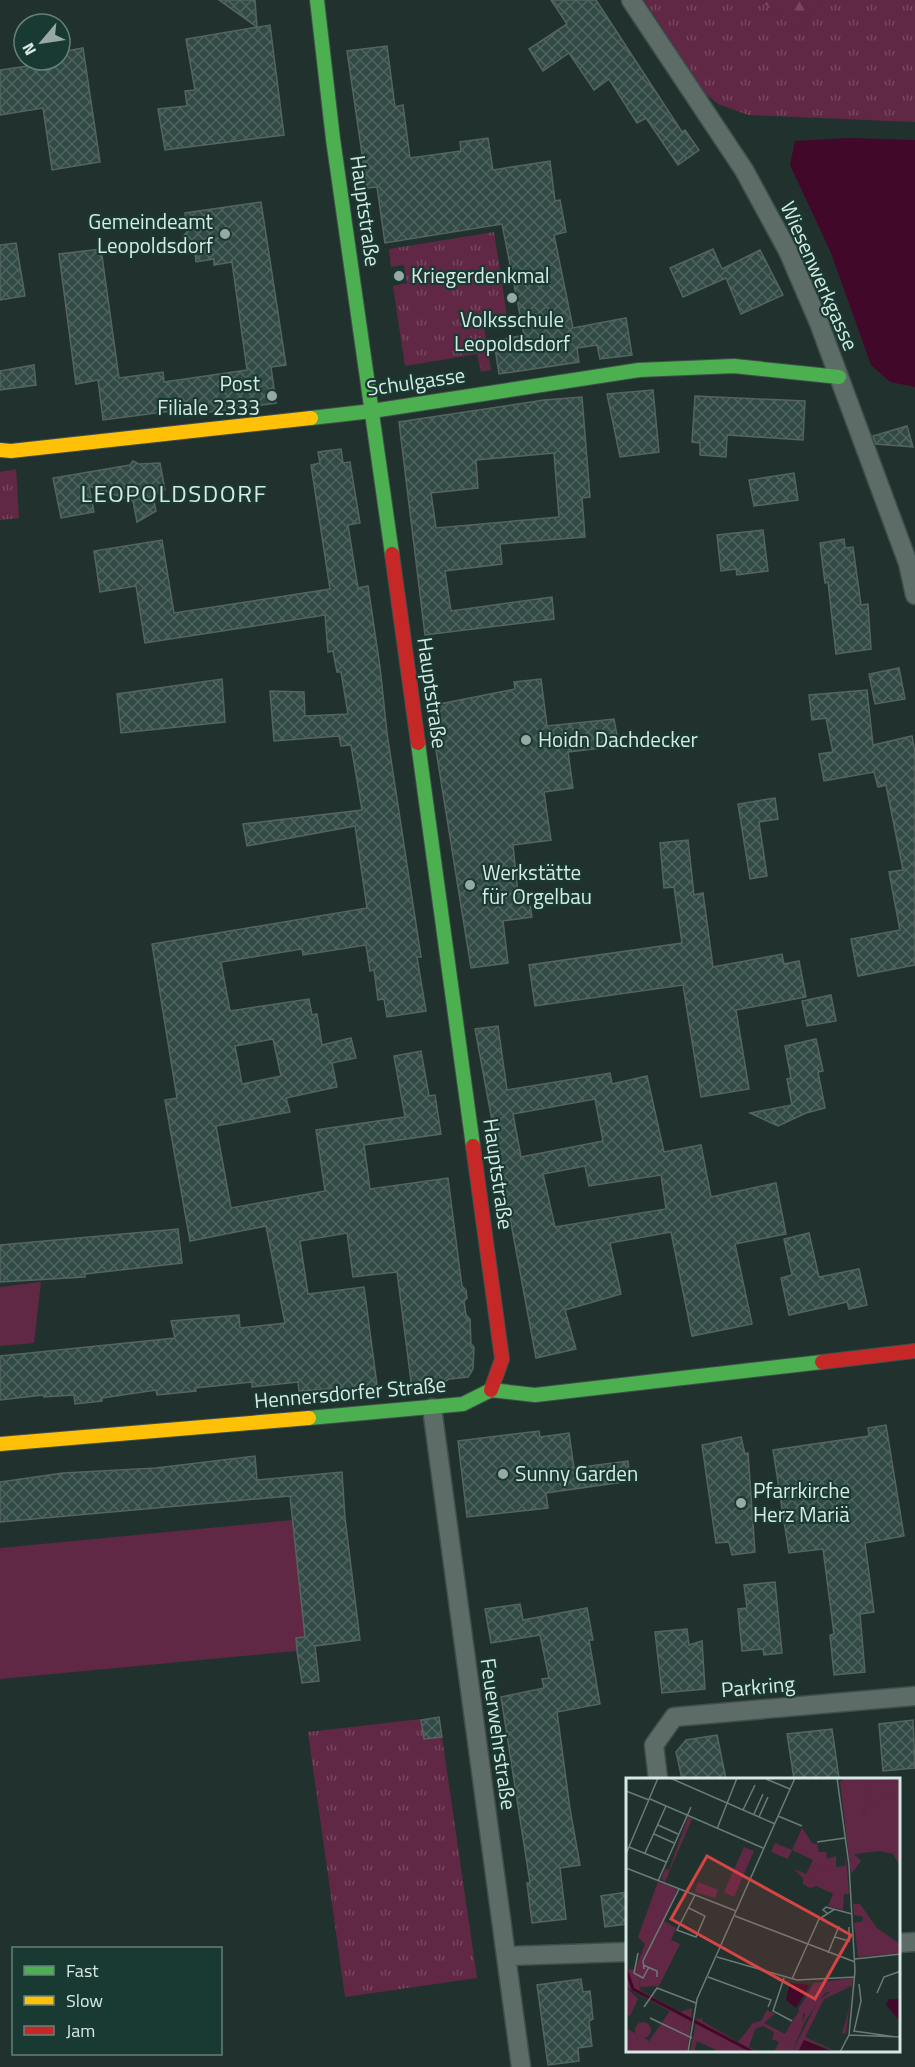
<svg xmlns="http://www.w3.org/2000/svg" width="915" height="2067" viewBox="0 0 915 2067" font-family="'Titillium Web',sans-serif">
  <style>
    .grass { fill: url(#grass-tufts) }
    .forest { fill: url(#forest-firs) }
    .green { fill: #602844 }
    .water { fill: #420829 }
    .building { fill: url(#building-cross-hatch); stroke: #556460; stroke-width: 1.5; fill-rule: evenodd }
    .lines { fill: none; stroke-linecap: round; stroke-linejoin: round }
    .street-casing { stroke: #404f4b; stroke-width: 21 }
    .fast-casing { stroke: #404f4b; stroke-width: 16 }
    .slow-casing { stroke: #404f4b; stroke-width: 16 }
    .jam-casing { stroke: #404f4b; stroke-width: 16 }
    .street { stroke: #5e6c68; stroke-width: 18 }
    .fast { stroke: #4caf50; stroke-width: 14 }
    .slow { stroke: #ffc107; stroke-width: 14 }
    .jam { stroke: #c62828; stroke-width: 14 }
    .poi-dot { fill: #97a9a4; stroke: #193a32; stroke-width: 2 }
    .labels { text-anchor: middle; stroke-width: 4.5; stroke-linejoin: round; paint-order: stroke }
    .street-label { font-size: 21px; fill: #d7e9e4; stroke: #193a32 }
    .poi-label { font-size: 21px; fill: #d7e9e4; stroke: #193a32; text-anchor: start }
    .quarter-label { font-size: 24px; letter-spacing: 1.5px; fill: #d7e9e4; stroke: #193a32 }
    .inset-river { fill: none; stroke: #420829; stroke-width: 3 }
    .inset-road { fill: none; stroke: #6a7b77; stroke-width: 1.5 }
    .view { fill: #d64544; fill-opacity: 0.15; stroke: #d64544; stroke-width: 3 }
    .inset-edge { fill: none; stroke: #d7e9e4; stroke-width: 3 }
  </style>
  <defs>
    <pattern id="grass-tufts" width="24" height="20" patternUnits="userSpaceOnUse" patternTransform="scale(1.5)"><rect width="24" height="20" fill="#602844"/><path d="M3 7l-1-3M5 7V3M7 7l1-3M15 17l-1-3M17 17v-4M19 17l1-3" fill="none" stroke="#76475f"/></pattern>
    <pattern id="forest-firs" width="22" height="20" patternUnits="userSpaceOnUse" patternTransform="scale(1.5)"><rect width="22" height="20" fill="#602844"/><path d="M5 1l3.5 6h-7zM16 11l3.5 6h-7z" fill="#76475f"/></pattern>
    <pattern id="building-cross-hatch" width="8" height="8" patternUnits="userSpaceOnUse" patternTransform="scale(1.5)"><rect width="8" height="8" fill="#324a45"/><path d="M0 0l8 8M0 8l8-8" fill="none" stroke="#4f6460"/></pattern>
  </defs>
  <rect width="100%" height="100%" fill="#21322e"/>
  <g class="grass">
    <polygon points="644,0 759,0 801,31 821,2 818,0 915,0 915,122 748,115 718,104 705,93"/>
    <polygon points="494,232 508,322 484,326 491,370 481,372 477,354 405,366 393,286 407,283 404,265 391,267 389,249"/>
    <polygon points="16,469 19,518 0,520 0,472"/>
    <polygon points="421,1719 424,1739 442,1737 477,1978 345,1997 308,1732"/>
  </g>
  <polygon class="forest" points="759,0 818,0 821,2 801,31"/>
  <g class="green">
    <polygon points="41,1282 34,1343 0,1346 0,1287"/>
    <polygon points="293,1520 305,1637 296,1638 297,1651 0,1679 0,1548"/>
  </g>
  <polygon class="water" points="848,138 915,140 915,387 890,382 871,365 831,253 790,165 795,141"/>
  <g class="building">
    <polygon points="219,0 255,0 257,27"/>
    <polygon points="551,0 596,0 682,132 685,130 699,150 678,165 646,118 637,123 609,79 594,90 569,53 543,71 529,49 567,24"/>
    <polygon points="270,25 284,135 165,150 158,109 187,106 185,91 195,90 186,39"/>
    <polygon points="387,46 395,107 403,105 410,158 461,151 460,142 488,138 493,170 550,161 555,201 560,200 566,232 554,235 573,328 626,318 632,355 600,359 597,345 577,348 579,362 499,374 494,341 524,335 502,224 385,243 377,187 367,188 347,51"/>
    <polygon points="83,48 100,162 52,170 43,108 0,115 0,70 62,61 61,52"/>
    <polygon points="261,202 286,365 271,367 276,403 196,414 195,408 103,420 98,380 76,384 59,254 101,249 119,378 163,372 164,382 247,370 232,262 214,265 214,259 196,262 195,252 188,253 183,246 183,236 187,232 185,213"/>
    <polygon points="16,243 25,296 0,300 0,245"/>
    <polygon points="713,249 722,269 760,250 783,295 741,314 726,278 683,297 670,268"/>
    <polygon points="34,365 36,385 0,390 0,371"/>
    <polygon points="653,390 659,452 620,457 607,394"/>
    <polygon points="695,396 805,401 803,440 727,435 726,457 700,455 700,443 692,442"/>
    <path d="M582,397L590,497L582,498L585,537L500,544L502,564L445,571L451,611L552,597L554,619L425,635L399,422L544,400ZM554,453L559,517L436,528L431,493L478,488L476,460Z"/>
    <polygon points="907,426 913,447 876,444 873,436"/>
    <path d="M341,449L343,463L350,462L360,523L348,525L358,588L368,586L380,667L387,733L421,957H417L426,1011L387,1017L384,999L378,1000L374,970L370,971L366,945L303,955L302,949L221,962L230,1011L309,999L312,1015L317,1014L322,1045L351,1038L356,1058L332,1063L337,1087L286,1098L290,1112L216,1126L231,1208L325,1191L316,1130L405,1117L394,1056L421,1051L429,1096L435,1095L441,1134L364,1145L370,1189L448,1178L459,1264L462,1286L466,1290L467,1298L464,1301L466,1315L470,1319L471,1344L474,1347L473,1369L468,1377L449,1379L445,1382L437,1383L429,1377L412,1389L397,1272L353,1277L347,1233L300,1241L308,1294L364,1287L377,1385L348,1391L344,1388L299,1391L298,1382L252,1387V1382L195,1388L196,1391L157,1395L156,1390L102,1398V1401L75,1404L74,1395L44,1397L43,1395L0,1400V1356L175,1338L171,1321L239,1315L240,1328L285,1323L266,1226L190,1241L165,1100L177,1098L152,944L367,908L355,826L247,846L243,824L362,810L351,745L341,746L339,736L274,741L270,691L304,692L305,716L348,714L341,672H337L333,651L328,652L325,615L145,643L136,586L100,592L94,551L162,540L174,613L330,589L311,465L320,463L318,452ZM273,1039L281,1076L242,1084L235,1046Z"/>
    <polygon points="133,461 139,464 160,463 165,490 153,496 156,511 137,522 133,501 89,486 94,512 61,518 53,478 130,465"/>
    <polygon points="794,473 798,500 754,506 749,480"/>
    <polygon points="763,530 768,571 737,575 736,569 721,571 717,535"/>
    <polygon points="844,539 845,548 853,547 861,605 868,604 871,649 836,654 828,582 825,583 820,543"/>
    <polygon points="899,668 905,699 875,704 869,674"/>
    <polygon points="222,679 225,722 121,733 117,694"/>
    <polygon points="541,679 547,726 614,719 619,746 568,752 573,788 544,792 551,840 513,845 518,894 528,892 532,917 503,921 508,963 471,968 432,725 435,705 515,689 514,682"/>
    <polygon points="867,690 873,745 912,736 915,752 915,965 858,976 851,939 900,930 889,872 903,870 886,785 878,787 874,772 824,781 819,754 833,752 826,718 812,720 809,695"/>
    <polygon points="775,798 778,819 759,822 767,876 750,879 738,804"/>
    <polygon points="688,840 694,895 703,893 713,967 782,954 784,964 799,961 806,997 736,1010 749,1089 701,1097 683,985 535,1006 529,965 682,943 674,887 664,888 660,843"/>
    <polygon points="831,995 836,1021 807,1026 802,1001"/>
    <path d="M498,1026L507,1090L610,1073L612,1084L647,1076L664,1152L701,1145L711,1197L776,1183L786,1234L735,1244L752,1324L692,1336L671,1232L610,1243L621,1294L565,1310L576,1349L536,1358L475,1029ZM595,1099L603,1141L521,1157L513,1114ZM585,1166L589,1186L661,1175L666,1209L555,1227L543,1174Z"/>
    <polygon points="816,1039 823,1071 818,1072 825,1108 806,1113 778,1126 750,1113 792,1105 787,1079 791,1078 785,1046"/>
    <polygon points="178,1229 182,1263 85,1274 85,1277 0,1282 0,1245"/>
    <polygon points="809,1233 819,1277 859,1269 867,1305 849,1309 847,1302 789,1315 781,1278 792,1275 784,1239"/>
    <polygon points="886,1425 904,1536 865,1543 874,1612 860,1614 865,1672 834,1675 830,1635 834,1634 823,1549 789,1553 773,1450 869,1436 868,1428"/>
    <polygon points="539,1431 540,1437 569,1433 574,1468 628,1461 630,1481 546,1493 548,1508 467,1517 458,1441"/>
    <polygon points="741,1437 745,1454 748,1453 755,1552 732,1555 729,1542 716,1543 702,1445"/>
    <polygon points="255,1456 257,1480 342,1472 345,1518 360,1640 315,1646 319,1681 302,1683 297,1651 296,1638 305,1637 290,1496 0,1522 0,1482 63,1473 156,1468"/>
    <polygon points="775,1582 782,1653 764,1655 763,1649 742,1651 738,1609 747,1608 744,1585"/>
    <polygon points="520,1604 523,1620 587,1608 593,1640 589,1640 600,1704 557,1712 570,1809 580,1865 560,1868 566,1919 532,1923 527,1883 530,1883 501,1697 544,1688 542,1679 549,1678 540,1635 491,1643 485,1609"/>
    <polygon points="687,1629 689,1645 702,1641 705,1689 662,1693 655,1632"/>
    <polygon points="439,1717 442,1737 424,1739 421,1720"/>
    <polygon points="913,1720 915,1768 883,1771 879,1724"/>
    <polygon points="832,1729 839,1778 794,1779 787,1734"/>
    <polygon points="717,1735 726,1779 682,1779 676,1752 686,1740"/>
    <polygon points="627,1892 627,1924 605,1927 601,1896"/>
    <polygon points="581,1979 583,1992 590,1991 593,2019 589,2021 592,2046 578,2048 579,2061 548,2065 537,1985"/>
  </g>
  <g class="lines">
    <g class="street-casing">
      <g id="street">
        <polyline points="631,0 744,170 788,251 819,323 908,563 915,595"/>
        <polyline points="432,1408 521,2067"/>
        <polyline points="658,1779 654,1745 674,1717 915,1696"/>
        <polyline points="898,1943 915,1942"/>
        <polyline points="506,1956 627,1952"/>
      </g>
    </g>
    <g class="fast-casing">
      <g id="fast">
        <polyline points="317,0 333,139 392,554"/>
        <polyline points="311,418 372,411 639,370 734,366 839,377"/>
        <polyline points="418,743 473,1146"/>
        <polyline points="309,1418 463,1404 491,1390 535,1395 822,1362"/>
      </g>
    </g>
    <g class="slow-casing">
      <g id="slow">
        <polyline points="0,450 11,451 311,418"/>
        <polyline points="0,1444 309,1418"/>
      </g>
    </g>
    <g class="jam-casing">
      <g id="jam">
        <polyline points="392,554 418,743"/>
        <polyline points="473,1146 502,1359 491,1390"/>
        <polyline points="822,1362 915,1351"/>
      </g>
    </g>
    <use href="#street" class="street"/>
    <use href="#fast" class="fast"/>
    <use href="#slow" class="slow"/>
    <use href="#jam" class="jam"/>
  </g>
  <g class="poi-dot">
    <circle cx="225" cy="234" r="6"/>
    <circle cx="399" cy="276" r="6"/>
    <circle cx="512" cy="298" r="6"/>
    <circle cx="272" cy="396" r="6"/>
    <circle cx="526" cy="740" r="6"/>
    <circle cx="470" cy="885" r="6"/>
    <circle cx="503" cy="1474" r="6"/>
    <circle cx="741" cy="1503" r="6"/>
  </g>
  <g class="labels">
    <g class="street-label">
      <text transform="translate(365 211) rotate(82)" y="7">Hauptstraße</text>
      <text transform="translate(819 276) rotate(66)" y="7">Wiesenwerkgasse</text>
      <text transform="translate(416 382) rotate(-8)" y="7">Schulgasse</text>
      <text transform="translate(432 693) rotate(82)" y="7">Hauptstraße</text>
      <text transform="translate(498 1174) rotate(82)" y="7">Hauptstraße</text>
      <text transform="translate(350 1393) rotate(-5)" y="7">Hennersdorfer Straße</text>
      <text transform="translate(758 1687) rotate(-5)" y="7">Parkring</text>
      <text transform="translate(498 1734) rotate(82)" y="7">Feuerwehrstraße</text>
    </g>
    <g class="poi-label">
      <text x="213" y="229" text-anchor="end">Gemeindeamt<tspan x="213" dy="24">Leopoldsdorf</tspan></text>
      <text x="411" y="283">Kriegerdenkmal</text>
      <text x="512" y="327" text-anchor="middle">Volksschule<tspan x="512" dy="24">Leopoldsdorf</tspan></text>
      <text x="260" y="391" text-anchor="end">Post<tspan x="260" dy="24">Filiale 2333</tspan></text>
      <text x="538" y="747">Hoidn Dachdecker</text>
      <text x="482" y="880">Werkstätte<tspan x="482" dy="24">für Orgelbau</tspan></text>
      <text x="515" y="1481">Sunny Garden</text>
      <text x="753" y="1498">Pfarrkirche<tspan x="753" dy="24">Herz Mariä</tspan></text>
    </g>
    <g class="quarter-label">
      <text x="174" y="502">LEOPOLDSDORF</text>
    </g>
  </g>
  <g transform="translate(626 1778)">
    <rect width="274" height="274" fill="#21322e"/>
    <path d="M235,0L270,2L265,16L249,21L237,38L234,35L243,29L229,5ZM176,50L186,65L191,66L193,74H200L201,81L210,78V89L219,88L220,80L223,116H218L217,132L202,128L207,116L194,107L184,110L177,106V100L168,91L180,96L187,82L166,72ZM72,104L92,112L89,120L69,114ZM227,200L220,256L216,255L222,235L226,208H223L199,215L179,243L166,274H162L177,243L179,236L172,232L188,205ZM0,209L12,221L4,238L0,236ZM141,232L149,236L138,245L159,256L167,242L169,245L157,274H148L153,264L146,261L148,254L137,248L129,251L123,269L132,274H94L71,263L68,274H64L71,239L73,242L76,239V243L112,264L127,245L135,243ZM44,233L65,245L61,274H0V250L23,263Z" fill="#602844"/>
    <path d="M219,0H235L229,5L237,6L245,17L243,29L234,35L237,38L249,20L265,16V8L269,0H274V88L267,76L254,73L228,76L235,83L225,96L214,4ZM62,39L66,41L39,104L35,101L39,91L43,92ZM32,104L51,111L13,206L14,212L54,234L66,230L65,245L0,209V187L1,192L9,191L22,162L14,154ZM226,208L198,221L179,259L211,274L178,262L172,274H166L192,223L207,212ZM178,226L176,246L163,274H157L167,242Z" fill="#602844"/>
    <path d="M149,65L166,72L162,81L145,74ZM118,69L128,73L108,119L98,114ZM191,84L203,89L201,92L194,91L203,95V114L182,104ZM32,104L51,111L38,143L50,150L45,162L54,166L33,208L13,209L15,201L9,192L19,166L12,159ZM227,126H234L251,150L274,166V175L232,179L228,145L237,143V139L228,137ZM9 252a8 8 0 1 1 16 0a8 8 0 1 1-16 0Z" fill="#602844"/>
    <path d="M164,205L184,207L170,230L160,222ZM263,221H274V243L260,227ZM178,262L204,273L205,274H172Z" fill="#420829"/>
    <path class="inset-river" d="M0,191L7,211L127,274"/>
    <path class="inset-road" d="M44,0L149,46M211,0L223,87L229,193L223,257L214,274M140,1L164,11M0,13L23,22M24,21L137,70M117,32L129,7M128,36L137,16M152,38L176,48M133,39L142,19M32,47L52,56M91,51L111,0M28,56L48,65M191,64L219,60M3,69L40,84M19,75L40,28M0,76L32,0M0,90L110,133M32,103L65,29M63,130L79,138L70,159L51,152L69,117M201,135L197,132L200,129L226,136M109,138L229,184M209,159L223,163V149M12,175L8,195L17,200L23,189M202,175L213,148M91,179L171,202L229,199M229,181L275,176M17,187L31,193V199M18,191L17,183L53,111M82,199L145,222L142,229M158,200L147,233L166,243M166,201L193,141L209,131M233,206L235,223L228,253L270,259M251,215L258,199L275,193M18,229L31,210L70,225M24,240L66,260M223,257L275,259M62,274L71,221L169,0"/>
    <path class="view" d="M81,78L225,157L189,221L45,141Z"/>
    <rect width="274" height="274" class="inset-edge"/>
  </g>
  <rect x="12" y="1947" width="210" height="108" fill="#193a32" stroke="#658079" stroke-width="1.5"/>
  <rect x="24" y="1966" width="30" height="9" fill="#4caf50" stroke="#658079" stroke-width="1.5"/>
  <text x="66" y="1977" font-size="18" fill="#d7e9e4">Fast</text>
  <rect x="24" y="1996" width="30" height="9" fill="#ffc107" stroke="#658079" stroke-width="1.5"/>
  <text x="66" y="2007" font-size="18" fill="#d7e9e4">Slow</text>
  <rect x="24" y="2026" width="30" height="9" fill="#c62828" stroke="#658079" stroke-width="1.5"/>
  <text x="66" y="2037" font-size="18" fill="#d7e9e4">Jam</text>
  <g transform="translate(42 42) rotate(241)"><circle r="28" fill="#193a32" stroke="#658079" stroke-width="1.5"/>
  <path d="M0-4.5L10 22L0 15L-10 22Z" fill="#97a9a4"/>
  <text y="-9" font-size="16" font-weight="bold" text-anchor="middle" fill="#d7e9e4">N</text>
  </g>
</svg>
